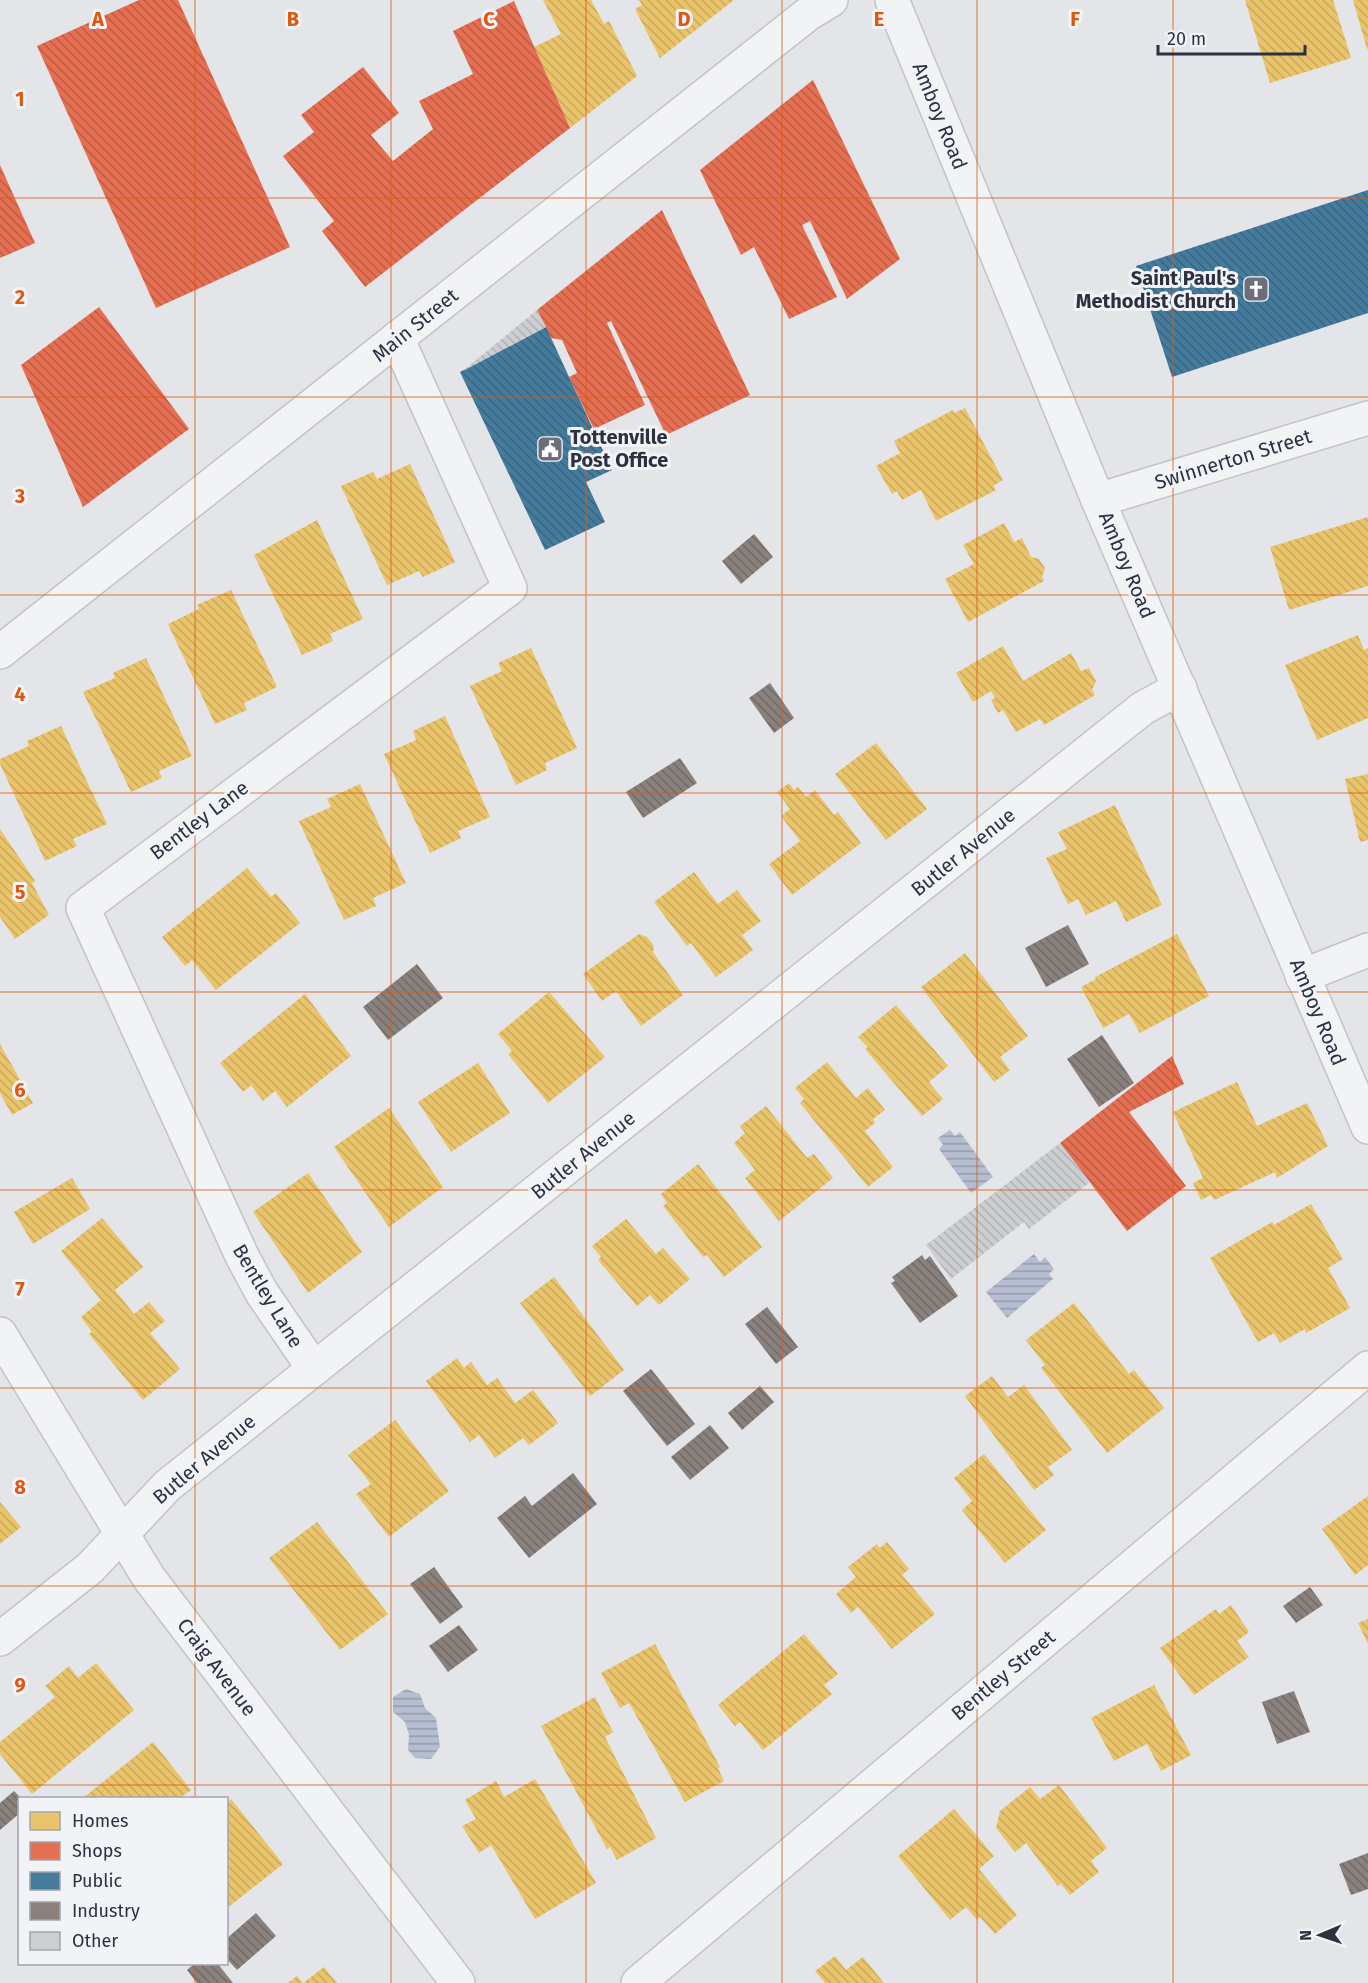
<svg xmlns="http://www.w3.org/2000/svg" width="1368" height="1983" viewBox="0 0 1368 1983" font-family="'Fira Sans',sans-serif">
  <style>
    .water { fill: url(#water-rules) }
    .homes { fill: url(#homes-back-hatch) }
    .shops { fill: url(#shops-back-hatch) }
    .public { fill: url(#public-back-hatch) }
    .industry { fill: url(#industry-back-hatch) }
    .building { fill: url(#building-back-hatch) }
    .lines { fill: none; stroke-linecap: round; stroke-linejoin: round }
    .minor-casing { stroke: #c2c3c6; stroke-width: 36 }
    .tertiary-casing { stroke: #c2c3c6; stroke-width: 36 }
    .minor { stroke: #f2f3f5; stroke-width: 33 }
    .tertiary { stroke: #f2f3f5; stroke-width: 33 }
    .grid { fill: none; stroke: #df570f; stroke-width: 1.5; stroke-opacity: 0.55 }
    .labels { text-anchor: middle; stroke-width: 6; stroke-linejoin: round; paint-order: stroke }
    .street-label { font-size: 20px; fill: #2c303f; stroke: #f2f3f7 }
    .poi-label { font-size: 20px; font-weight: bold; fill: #2c303f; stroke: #f2f3f7; text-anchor: end }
    .grid-label { font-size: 20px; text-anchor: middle; font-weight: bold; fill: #df570f; stroke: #f2f3f7; stroke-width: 6; stroke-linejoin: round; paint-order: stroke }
  </style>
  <defs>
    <pattern id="water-rules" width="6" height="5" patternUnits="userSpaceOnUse" patternTransform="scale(1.5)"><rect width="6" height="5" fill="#b5bed0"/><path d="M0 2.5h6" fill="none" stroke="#939baa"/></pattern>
    <pattern id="homes-back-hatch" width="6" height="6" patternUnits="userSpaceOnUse" patternTransform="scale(1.5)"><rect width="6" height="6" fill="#e9c46a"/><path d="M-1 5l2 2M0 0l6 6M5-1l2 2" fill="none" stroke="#c8a95d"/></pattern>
    <pattern id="shops-back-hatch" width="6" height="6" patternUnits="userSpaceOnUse" patternTransform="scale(1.5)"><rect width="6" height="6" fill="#e76f51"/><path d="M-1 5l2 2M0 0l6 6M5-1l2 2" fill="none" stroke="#bb5c45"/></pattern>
    <pattern id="public-back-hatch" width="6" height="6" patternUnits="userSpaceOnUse" patternTransform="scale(1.5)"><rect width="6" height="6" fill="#457b9d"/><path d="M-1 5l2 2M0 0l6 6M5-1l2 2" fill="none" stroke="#3a6581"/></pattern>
    <pattern id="industry-back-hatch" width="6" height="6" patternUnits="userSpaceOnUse" patternTransform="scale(1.5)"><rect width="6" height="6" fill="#8a817c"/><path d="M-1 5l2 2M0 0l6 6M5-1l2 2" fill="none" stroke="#716a67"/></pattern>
    <pattern id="building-back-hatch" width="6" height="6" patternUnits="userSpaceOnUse" patternTransform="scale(1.5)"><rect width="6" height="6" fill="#cdced1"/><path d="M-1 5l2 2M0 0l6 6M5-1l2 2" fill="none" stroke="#b0b1b4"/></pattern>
  </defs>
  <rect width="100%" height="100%" fill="#e3e5e8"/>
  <g class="water">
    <polygon points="950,1130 955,1136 960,1132 993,1177 971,1193 939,1149 943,1145 938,1138"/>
    <polygon points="1034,1254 1040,1262 1045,1257 1054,1269 1049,1274 1053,1279 1007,1318 986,1292"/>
    <polygon points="406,1689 420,1694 425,1708 436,1718 440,1747 431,1759 415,1758 408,1750 409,1735 405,1722 393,1712 393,1697"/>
  </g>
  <g class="homes">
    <polygon points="543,0 591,0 604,24 609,21 637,76 570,128 534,47 561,34"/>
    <polygon points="639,0 734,0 660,58 635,9 642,5"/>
    <polygon points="1245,0 1333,0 1351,58 1270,83"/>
    <polygon points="1353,0 1368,0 1368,49 1367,49"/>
    <polygon points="965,408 1003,480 993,486 996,490 936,521 921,490 902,500 897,491 892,494 876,466 900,453 894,441 953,410 954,413"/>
    <polygon points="410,464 455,562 423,577 419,571 387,585 341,486 373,472 377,479"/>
    <polygon points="1368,517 1368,586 1289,610 1270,547"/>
    <polygon points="317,520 363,619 330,634 333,641 302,655 254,555"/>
    <polygon points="1004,523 1014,542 1022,538 1031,557 1039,559 1045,568 1042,577 1044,581 968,622 945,579 974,564 963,545"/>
    <polygon points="231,590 277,687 244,703 247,710 215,724 168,624 199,609 197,605"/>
    <polygon points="1358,635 1364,650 1368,648 1368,718 1317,740 1285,665"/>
    <polygon points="1003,646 1023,681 1071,653 1081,671 1089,668 1096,681 1092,690 1095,695 1044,725 1040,719 1016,732 1003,710 998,713 991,700 995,698 991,691 973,702 956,673"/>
    <polygon points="531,648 577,748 545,763 547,770 516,785 470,686 502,671 498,663"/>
    <polygon points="146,658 192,756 159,771 162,778 131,792 83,692 115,678 113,673"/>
    <polygon points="445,716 490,817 458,831 461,838 430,853 384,754 416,740 413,731"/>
    <polygon points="61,726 107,824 73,839 77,846 45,861 0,764 0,759 29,746 27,741"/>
    <polygon points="876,743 927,809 886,840 835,774"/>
    <polygon points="1368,774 1368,840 1360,842 1345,779"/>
    <polygon points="789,783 794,790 798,787 806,797 815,790 834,815 838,812 861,843 792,895 769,864 800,841 781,816 790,809 777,792"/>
    <polygon points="360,784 406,883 373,898 376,906 344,920 299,821 331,807 327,799"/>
    <polygon points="1115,805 1162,905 1126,922 1116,901 1086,915 1078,899 1068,904 1046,858 1067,849 1058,832"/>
    <polygon points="0,829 35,881 32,883 49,915 15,939 0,917"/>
    <polygon points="247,868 271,897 276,893 300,923 216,990 192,960 185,966 162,937"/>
    <polygon points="694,872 718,904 737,890 761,921 742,935 753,950 716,977 691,943 687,946 654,902"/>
    <polygon points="639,934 647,937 654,946 653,952 683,995 641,1026 616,991 602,1001 583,974"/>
    <polygon points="1177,934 1209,996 1140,1033 1129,1014 1103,1028 1081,987 1096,979 1095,977"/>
    <polygon points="965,953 1028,1036 1000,1057 1010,1070 994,1082 921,987"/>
    <polygon points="549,992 605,1057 548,1103 508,1054 512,1051 498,1034"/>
    <polygon points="305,994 351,1056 287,1107 275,1091 263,1101 251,1085 243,1092 220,1063"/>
    <polygon points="896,1005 948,1066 929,1082 943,1099 922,1116 865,1049 868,1047 858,1037"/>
    <polygon points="0,1044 33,1103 12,1115 0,1093"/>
    <polygon points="827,1062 856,1098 868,1088 885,1110 873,1119 875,1123 865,1131 893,1167 868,1187 800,1103 804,1099 795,1088"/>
    <polygon points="478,1063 510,1113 451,1152 418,1102"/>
    <polygon points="1237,1082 1257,1126 1307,1103 1328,1146 1277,1178 1275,1172 1214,1200 1211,1195 1201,1200 1193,1183 1203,1178 1173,1112"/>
    <polygon points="766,1106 807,1158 814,1154 833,1178 779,1221 745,1178 755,1170 734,1143 745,1133 740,1126"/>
    <polygon points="389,1108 443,1187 389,1227 334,1147"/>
    <polygon points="698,1164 762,1247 724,1277 707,1255 703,1257 663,1206 667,1203 661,1194"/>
    <polygon points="308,1173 362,1252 308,1293 253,1212"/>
    <polygon points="72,1178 90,1209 33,1244 14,1212"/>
    <polygon points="1311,1204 1343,1259 1328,1268 1350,1308 1306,1333 1305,1329 1280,1343 1274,1333 1258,1342 1210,1258 1272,1222 1274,1225"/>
    <polygon points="102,1218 143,1267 115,1290 134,1314 149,1302 165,1321 150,1333 180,1369 143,1400 89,1334 92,1332 81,1317 101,1300 61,1251"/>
    <polygon points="626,1219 656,1254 663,1248 690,1279 659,1305 650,1295 637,1306 598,1260 601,1257 592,1246"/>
    <polygon points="554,1277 624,1370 590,1396 520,1303"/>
    <polygon points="1074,1303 1129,1374 1134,1370 1164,1408 1107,1453 1041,1368 1045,1365 1026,1340"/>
    <polygon points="457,1358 464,1368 471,1362 487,1385 497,1378 515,1403 533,1390 558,1423 529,1445 523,1438 495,1458 479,1435 470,1442 426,1381"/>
    <polygon points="992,1376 1008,1397 1024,1385 1072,1450 1048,1467 1054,1475 1034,1490 965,1396"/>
    <polygon points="395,1420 449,1491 389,1537 356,1494 371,1484 348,1455"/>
    <polygon points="984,1454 1046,1530 1005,1563 962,1510 972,1501 954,1478"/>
    <polygon points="1368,1496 1368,1565 1355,1575 1322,1529"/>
    <polygon points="0,1502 21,1527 0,1544"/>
    <polygon points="317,1522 388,1614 340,1650 269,1558"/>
    <polygon points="887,1542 909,1569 902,1575 935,1614 892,1649 858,1607 851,1613 836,1594 856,1577 848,1567 877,1544 880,1548"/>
    <polygon points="1231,1605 1249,1632 1237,1641 1249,1657 1194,1695 1160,1648 1216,1609 1219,1614"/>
    <polygon points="1368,1619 1368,1644 1358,1623"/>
    <polygon points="804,1634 838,1674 824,1685 832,1694 763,1750 740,1722 735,1726 718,1705"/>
    <polygon points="655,1644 720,1767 718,1768 724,1781 685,1802 629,1703 620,1708 601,1673"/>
    <polygon points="96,1663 134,1710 32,1794 0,1754 0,1742 55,1697 45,1686 69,1666 78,1678"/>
    <polygon points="1154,1685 1191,1755 1161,1771 1147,1744 1114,1761 1091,1718"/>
    <polygon points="595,1697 613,1732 605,1737 656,1838 617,1860 610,1847 607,1849 541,1726"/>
    <polygon points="153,1742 191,1790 180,1798 83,1798"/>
    <polygon points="535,1779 596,1883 535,1919 491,1845 479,1853 462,1826 476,1819 465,1800 496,1781 504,1797"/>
    <polygon points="1059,1785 1107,1848 1091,1861 1099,1872 1070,1895 1061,1884 1058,1886 1026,1843 1015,1852 996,1828 1000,1811 1030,1787 1040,1799"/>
    <polygon points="231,1799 283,1864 226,1909 226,1803"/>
    <polygon points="954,1809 994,1856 979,1869 1017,1915 995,1934 980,1917 977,1920 966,1907 950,1920 898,1856"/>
    <polygon points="835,1956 846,1970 863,1957 884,1983 825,1983 815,1971"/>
    <polygon points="324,1967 337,1983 288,1983 297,1976 303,1983"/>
  </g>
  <g class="shops">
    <polygon points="139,0 178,0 290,247 156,308 37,46"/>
    <polygon points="514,1 570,128 365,287 322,231 334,221 283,156 314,132 301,115 363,67 399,113 371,135 393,161 433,129 419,101 473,74 453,31"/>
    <polygon points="813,80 900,259 847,299 810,221 802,225 837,297 789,319 754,247 741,255 700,170"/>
    <polygon points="0,165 35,243 0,258"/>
    <polygon points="662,210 750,395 666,435 611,321 607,323 645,405 594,429 569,377 577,373 562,340 551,338 537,310"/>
    <polygon points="99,307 189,429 83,507 21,365"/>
    <polygon points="1172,1056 1184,1084 1129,1112 1186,1186 1127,1231 1060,1143"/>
  </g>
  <g class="public">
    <polygon points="1368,190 1368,313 1172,377 1136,266"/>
    <polygon points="546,327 612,470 586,482 605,522 545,550 460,372"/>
  </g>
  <g class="industry">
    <polygon points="754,534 773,557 741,584 722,561"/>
    <polygon points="770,683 794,718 774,733 749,698"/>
    <polygon points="680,758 697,783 643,818 626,792"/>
    <polygon points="1068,925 1089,964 1046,987 1025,948"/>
    <polygon points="417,964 443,998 388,1040 363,1007"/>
    <polygon points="1102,1035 1134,1083 1099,1107 1067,1059"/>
    <polygon points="922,1255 925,1260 930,1256 958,1296 920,1323 891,1283 895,1281 892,1277"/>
    <polygon points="767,1307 798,1347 776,1364 745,1324"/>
    <polygon points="651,1369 695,1424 667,1446 623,1391"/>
    <polygon points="760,1386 774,1402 742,1430 728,1413"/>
    <polygon points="710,1425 729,1448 690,1480 671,1457"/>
    <polygon points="573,1473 597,1504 529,1558 497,1518 525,1496 532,1506"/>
    <polygon points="434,1567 463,1607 440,1624 410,1584"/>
    <polygon points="1310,1587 1323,1605 1296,1623 1283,1606"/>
    <polygon points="459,1625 478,1650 448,1672 429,1646"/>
    <polygon points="1294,1691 1310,1732 1277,1744 1262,1702"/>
    <polygon points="14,1791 21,1798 20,1813 0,1830 0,1803"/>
    <polygon points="1368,1853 1368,1889 1351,1895 1339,1864"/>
    <polygon points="256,1913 276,1936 237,1970 226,1958 226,1939"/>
    <polygon points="194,1964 218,1964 233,1983 197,1983 187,1970"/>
  </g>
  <g class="building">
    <polygon points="537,310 546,327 465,370 465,369"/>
    <polygon points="1060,1143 1090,1182 1029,1229 1024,1222 951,1279 926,1245"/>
  </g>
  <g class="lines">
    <g class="minor-casing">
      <g id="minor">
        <polyline points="1098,500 1368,418"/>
        <polyline points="1302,976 1368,950"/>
        <polyline points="0,1334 149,1578 458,1983"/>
        <polyline points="314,1369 262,1293 242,1256 83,908 510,588 397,338"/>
        <polyline points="0,1639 90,1568 167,1486 1143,708 1180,688"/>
        <polyline points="638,1983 1368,1368"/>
      </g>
    </g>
    <g class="tertiary-casing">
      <g id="tertiary">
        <polyline points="892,0 1098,500 1368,1127"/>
        <polyline points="0,652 808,14 831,0"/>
      </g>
    </g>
    <use href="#minor" class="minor"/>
    <use href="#tertiary" class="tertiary"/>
  </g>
  <path class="grid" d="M195,0V1798M391,0V1983M586,0V1983M782,0V1983M977,0V1983M1173,0V1983M0,198H1368M0,397H1368M0,595H1368M0,793H1368M0,992H1368M0,1190H1368M0,1388H1368M0,1586H1368M0,1785H1368M195,1964V1983"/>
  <defs>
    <g id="church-square" transform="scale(1.35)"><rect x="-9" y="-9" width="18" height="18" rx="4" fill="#6c6f7a" stroke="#f2f3f7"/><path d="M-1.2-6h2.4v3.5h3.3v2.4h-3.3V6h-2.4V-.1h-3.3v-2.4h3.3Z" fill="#fff"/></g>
    <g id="civic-square" transform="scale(1.35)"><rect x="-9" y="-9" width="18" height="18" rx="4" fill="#6c6f7a" stroke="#f2f3f7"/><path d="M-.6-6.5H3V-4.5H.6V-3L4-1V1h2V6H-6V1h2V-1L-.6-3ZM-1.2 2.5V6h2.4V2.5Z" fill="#fff"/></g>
  </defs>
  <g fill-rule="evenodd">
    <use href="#church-square" x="1256" y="289"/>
    <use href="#civic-square" x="550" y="449"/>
  </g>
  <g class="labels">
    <g class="street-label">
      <text transform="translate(940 116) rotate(68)" y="7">Amboy Road</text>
      <text transform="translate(415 325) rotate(-39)" y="7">Main Street</text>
      <text transform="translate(1233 459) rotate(-17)" y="7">Swinnerton Street</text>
      <text transform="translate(1127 565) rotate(67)" y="7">Amboy Road</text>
      <text transform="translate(199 820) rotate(-37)" y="7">Bentley Lane</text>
      <text transform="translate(963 852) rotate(-39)" y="7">Butler Avenue</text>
      <text transform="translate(1318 1012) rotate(67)" y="7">Amboy Road</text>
      <text transform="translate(583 1155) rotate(-39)" y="7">Butler Avenue</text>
      <text transform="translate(268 1296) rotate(59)" y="7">Bentley Lane</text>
      <text transform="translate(204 1459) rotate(-40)" y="7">Butler Avenue</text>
      <text transform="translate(217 1667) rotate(53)" y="7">Craig Avenue</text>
      <text transform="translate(1003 1675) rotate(-40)" y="7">Bentley Street</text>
    </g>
    <g class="poi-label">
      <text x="1236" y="285">Saint Paul's<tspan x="1236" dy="23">Methodist Church</tspan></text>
      <text x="570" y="444" text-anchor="start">Tottenville<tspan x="570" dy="23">Post Office</tspan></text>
    </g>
  </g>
  <g class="grid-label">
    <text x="98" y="26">A</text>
    <text x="293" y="26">B</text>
    <text x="489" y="26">C</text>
    <text x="684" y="26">D</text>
    <text x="879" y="26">E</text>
    <text x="1075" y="26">F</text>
    <text x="20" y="106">1</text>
    <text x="20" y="304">2</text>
    <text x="20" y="503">3</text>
    <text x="20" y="701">4</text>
    <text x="20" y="899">5</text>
    <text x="20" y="1097">6</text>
    <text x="20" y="1296">7</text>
    <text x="20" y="1494">8</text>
    <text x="20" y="1692">9</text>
  </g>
  <rect x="18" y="1797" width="210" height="168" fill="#f2f3f7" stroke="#a3a5ad" stroke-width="1.5"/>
  <rect x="30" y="1812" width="30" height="18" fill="#e9c46a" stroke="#a3a5ad" stroke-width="1.5"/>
  <text x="72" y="1827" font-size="18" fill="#2c303f">Homes</text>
  <rect x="30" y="1842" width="30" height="18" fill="#e76f51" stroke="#a3a5ad" stroke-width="1.5"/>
  <text x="72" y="1857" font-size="18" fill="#2c303f">Shops</text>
  <rect x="30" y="1872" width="30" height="18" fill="#457b9d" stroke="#a3a5ad" stroke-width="1.5"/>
  <text x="72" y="1887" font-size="18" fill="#2c303f">Public</text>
  <rect x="30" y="1902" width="30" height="18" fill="#8a817c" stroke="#a3a5ad" stroke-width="1.5"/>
  <text x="72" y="1917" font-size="18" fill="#2c303f">Industry</text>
  <rect x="30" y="1932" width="30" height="18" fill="#cdced1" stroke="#a3a5ad" stroke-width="1.5"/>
  <text x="72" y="1947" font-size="18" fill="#2c303f">Other</text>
  <g transform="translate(1320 1935) rotate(268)" stroke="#f2f3f7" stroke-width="4.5" paint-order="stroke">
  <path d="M0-4.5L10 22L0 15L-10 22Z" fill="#2c303f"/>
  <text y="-9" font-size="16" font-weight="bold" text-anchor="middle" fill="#2c303f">N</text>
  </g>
  <path d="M1158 45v9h147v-9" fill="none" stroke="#2c303f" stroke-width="3"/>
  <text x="1167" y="45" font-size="18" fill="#2c303f" stroke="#f2f3f7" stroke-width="4.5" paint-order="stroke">20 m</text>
</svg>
